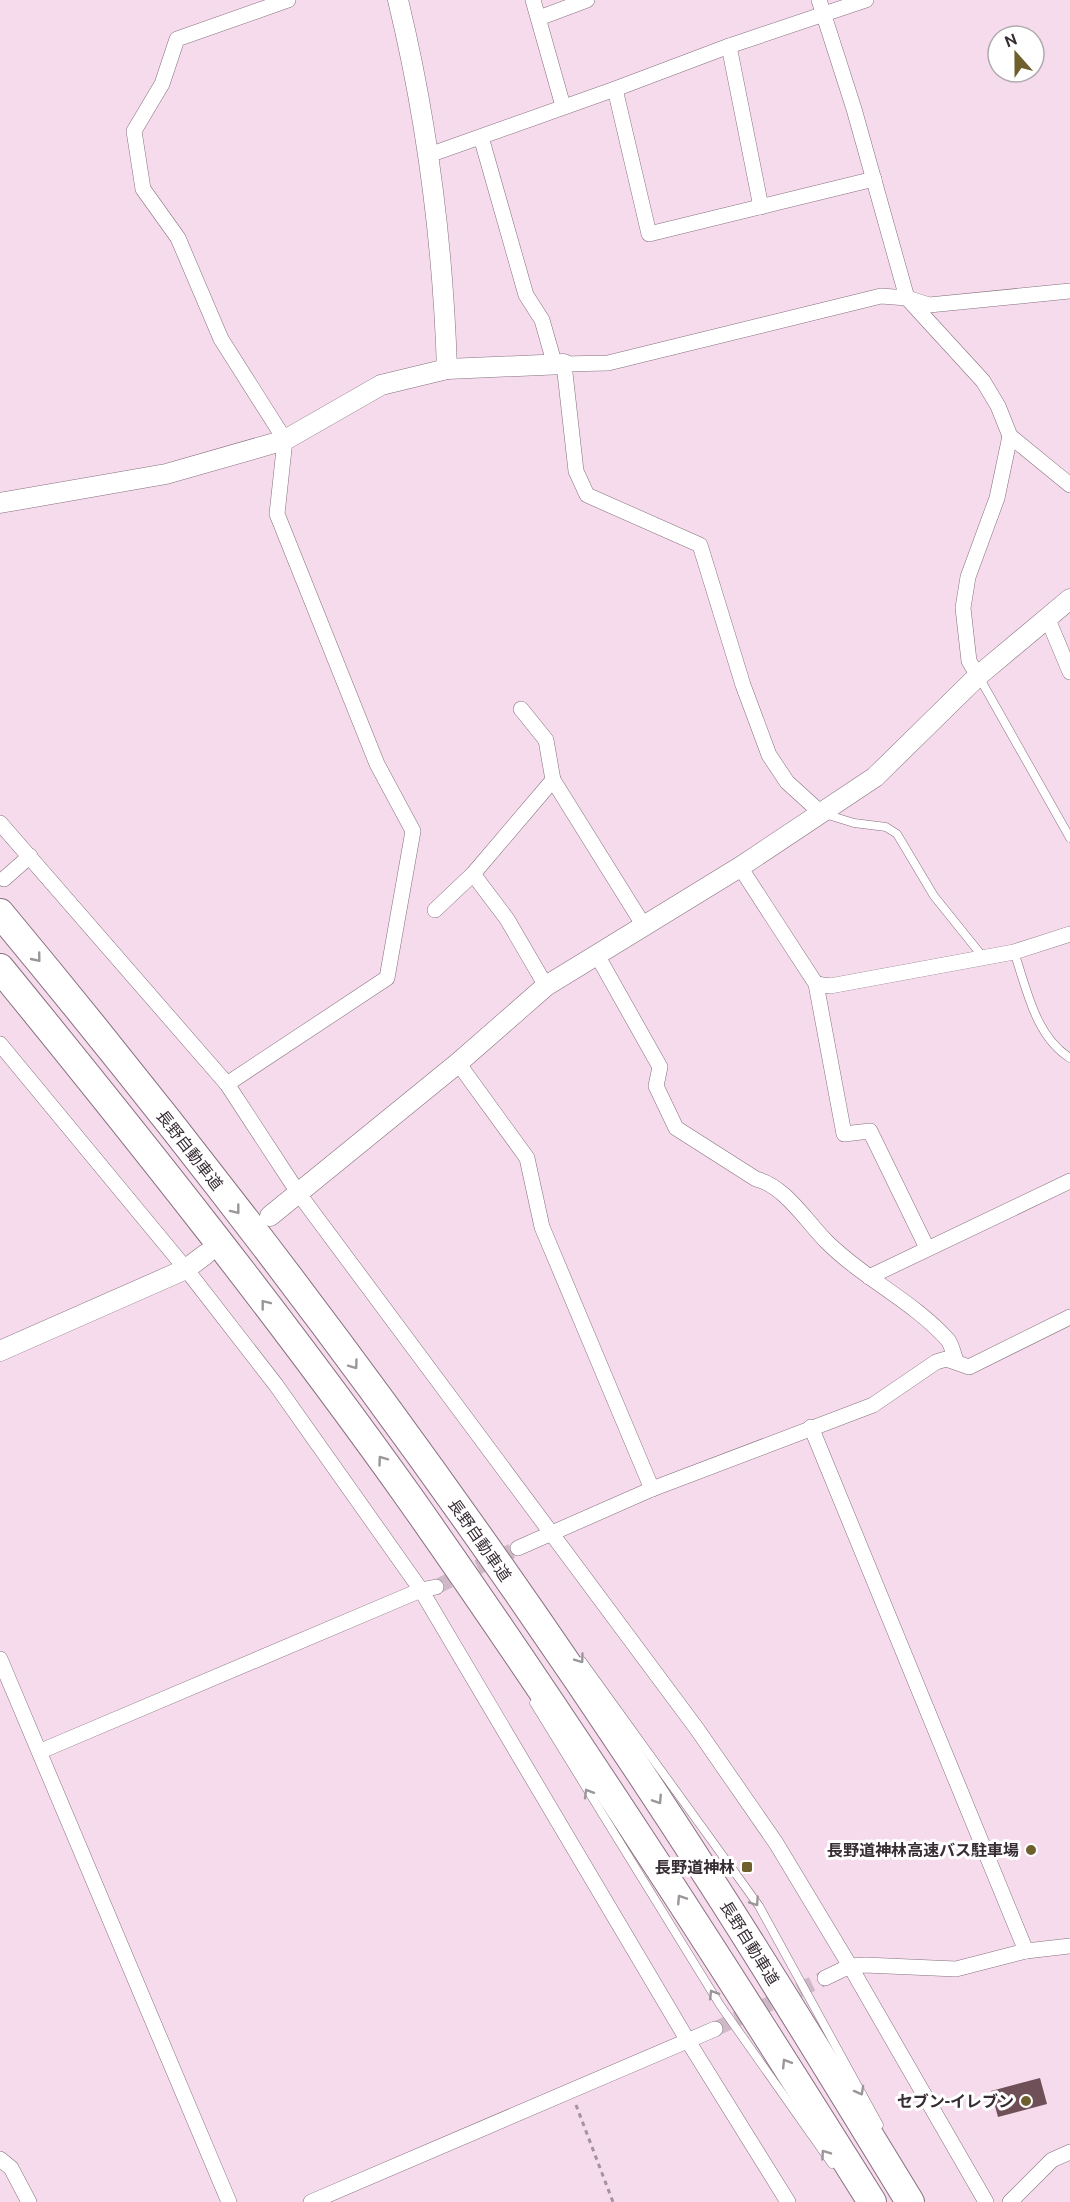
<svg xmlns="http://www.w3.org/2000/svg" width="1070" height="2202" viewBox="0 0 1070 2202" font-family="Ubuntu,'Noto Sans JP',sans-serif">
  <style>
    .building { fill: #6f5058 }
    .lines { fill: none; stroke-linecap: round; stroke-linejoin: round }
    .minor-tunnel { stroke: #cfb8c7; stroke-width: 15; stroke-dasharray: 15 8; stroke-linecap: butt }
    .service-casing { stroke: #87707f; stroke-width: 9 }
    .minor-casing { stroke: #87707f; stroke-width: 16 }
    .tertiary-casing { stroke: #87707f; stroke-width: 21 }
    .motorway-casing { stroke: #87707f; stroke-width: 30 }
    .path { stroke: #a5929e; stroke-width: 3; stroke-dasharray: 4.5 4.5; stroke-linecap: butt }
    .service { stroke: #fff; stroke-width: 8 }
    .minor { stroke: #fff; stroke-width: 15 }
    .tertiary { stroke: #fff; stroke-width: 20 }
    .motorway { stroke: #fff; stroke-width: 28 }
    .oneway { stroke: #9a9699 }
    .poi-dot { fill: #6f5f2d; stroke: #fff; stroke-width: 2 }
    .labels { text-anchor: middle; stroke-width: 6; stroke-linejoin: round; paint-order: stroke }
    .street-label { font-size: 16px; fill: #362c33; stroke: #fff }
    .poi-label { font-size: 16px; font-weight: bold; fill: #362c33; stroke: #fff; text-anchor: end }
  </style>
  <rect width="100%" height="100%" fill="#f5dbec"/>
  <polygon class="building" points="1040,2078 1047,2104 998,2117 991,2091"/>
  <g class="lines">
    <g class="minor-tunnel">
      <polyline points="436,1587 518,1548"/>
      <polyline points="715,2029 825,1978"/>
    </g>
    <g class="service-casing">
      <g id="service">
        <polyline points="979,677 1070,838"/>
        <polyline points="825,814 854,823 886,827 897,834 934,896 983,957"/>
        <path d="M1014,952C1027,989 1035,1036 1070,1058"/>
        <polyline points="582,1661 759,1906 879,2125"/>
        <polyline points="534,1703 720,2005 832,2164"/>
      </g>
    </g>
    <g class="minor-casing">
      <g id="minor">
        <polyline points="533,0 563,106"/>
        <polyline points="819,0 854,109 907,298 983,381 998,406 1010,436 1070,485"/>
        <polyline points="866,0 729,46 615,89 649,234 874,179"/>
        <polyline points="539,18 587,0"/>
        <polyline points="729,46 761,207"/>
        <polyline points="481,137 526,295 542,320 554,362"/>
        <polyline points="429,155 615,89"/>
        <polyline points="1047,617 1070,672"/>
        <polyline points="978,676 969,661 963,608 968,577 997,498 1010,436"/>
        <polyline points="553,780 644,926"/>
        <polyline points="821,813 787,782 769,755 743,685 700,545 587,495 576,471 564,364 608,363 881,296 907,298 929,305 1070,291"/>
        <polyline points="0,823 227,1084 299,1194 697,1729 776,1843 850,1966 986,2202"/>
        <polyline points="740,867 816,984 844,1134 870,1131 927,1248"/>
        <polyline points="473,874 507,919 546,986"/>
        <polyline points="4,879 30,856"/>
        <polyline points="435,910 473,874 553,780 546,740 521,709"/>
        <path d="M597,955L660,1067L656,1086L676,1128L756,1179C785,1186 806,1221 827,1242C864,1279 913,1301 948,1340C952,1346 954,1355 956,1361"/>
        <polyline points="816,984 830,986 1014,952 1070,934"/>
        <polyline points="0,1044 186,1269 276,1385 421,1590 688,2041 788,2202"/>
        <polyline points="458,1063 527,1158 542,1227 652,1489"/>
        <polyline points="227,1084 387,978 413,831 377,764 277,514 285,440 221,339 178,238 143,189 134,131 162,84 177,39 288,0"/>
        <polyline points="869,1277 1070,1181"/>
        <polyline points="811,1427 1026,1951"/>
        <polyline points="518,1548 652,1489 873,1405 936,1362 946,1359 969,1367 1070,1317"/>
        <polyline points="0,1659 229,2202"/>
        <polyline points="41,1751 421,1590 436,1587"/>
        <polyline points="825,1978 850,1966 865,1965 956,1969 1026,1951 1070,1946"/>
        <polyline points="0,2159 11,2168 29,2202"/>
        <polyline points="311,2202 715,2029"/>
        <polyline points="1010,2202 1052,2160 1070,2152"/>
      </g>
    </g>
    <g class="tertiary-casing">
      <g id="tertiary">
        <path d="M398,0C427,120 443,245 447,369"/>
        <polyline points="0,503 166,474 285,440 381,385 447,369 564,364"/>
        <polyline points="270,1216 458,1063 546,986 740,867 875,777 978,676 1070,599"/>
        <polyline points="0,1351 186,1269 206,1254"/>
      </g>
    </g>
    <g class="motorway-casing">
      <g id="motorway">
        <path d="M0,913C255,1220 493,1542 709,1878C778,1985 844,2094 910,2202"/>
        <path d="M0,968C141,1141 280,1316 409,1497C571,1727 723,1964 872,2202"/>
      </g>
    </g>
    <polyline class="path" points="576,2105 613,2202"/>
    <use href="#service" class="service"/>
    <use href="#minor" class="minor"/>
    <use href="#tertiary" class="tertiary"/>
    <use href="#motorway" class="motorway"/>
  </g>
  <defs><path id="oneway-chevron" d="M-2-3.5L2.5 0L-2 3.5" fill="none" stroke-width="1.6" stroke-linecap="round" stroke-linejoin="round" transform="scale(1.5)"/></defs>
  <g class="oneway">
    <use href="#oneway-chevron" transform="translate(37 958) rotate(51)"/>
    <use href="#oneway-chevron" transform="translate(236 1210) rotate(52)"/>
    <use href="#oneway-chevron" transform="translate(265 1304) rotate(-128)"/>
    <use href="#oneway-chevron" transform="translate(354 1365) rotate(54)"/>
    <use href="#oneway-chevron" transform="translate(382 1460) rotate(-126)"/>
    <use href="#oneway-chevron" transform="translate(580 1659) rotate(54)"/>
    <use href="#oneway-chevron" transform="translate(588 1793) rotate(-121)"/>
    <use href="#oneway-chevron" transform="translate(658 1800) rotate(57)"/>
    <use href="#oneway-chevron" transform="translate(681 1899) rotate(-123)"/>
    <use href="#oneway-chevron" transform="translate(755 1902) rotate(56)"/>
    <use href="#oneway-chevron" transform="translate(713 1994) rotate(-122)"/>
    <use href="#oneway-chevron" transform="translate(786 2063) rotate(-122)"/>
    <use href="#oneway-chevron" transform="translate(860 2091) rotate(61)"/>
    <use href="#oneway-chevron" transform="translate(825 2154) rotate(-125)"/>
  </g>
  <g class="poi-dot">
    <circle cx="1031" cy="1850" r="6"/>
    <rect x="741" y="1861" width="12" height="12" rx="3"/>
    <circle cx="1026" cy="2101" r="6"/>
  </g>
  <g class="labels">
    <g class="street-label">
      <text transform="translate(190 1150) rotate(52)" y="6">長野自動車道</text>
      <text transform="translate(480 1540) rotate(55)" y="6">長野自動車道</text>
      <text transform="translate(750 1943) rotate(58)" y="6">長野自動車道</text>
    </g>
    <g class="poi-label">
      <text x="1019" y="1856">長野道神林高速バス駐車場</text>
      <text x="735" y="1873">長野道神林</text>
      <text x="1014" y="2107">セブン-イレブン</text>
    </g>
  </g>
  <g transform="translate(1016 54) rotate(339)"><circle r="28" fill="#ffffff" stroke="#afabad" stroke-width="1.5"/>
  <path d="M0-4.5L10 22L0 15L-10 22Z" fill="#6f5f2d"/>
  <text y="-9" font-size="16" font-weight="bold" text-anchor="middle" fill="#362c33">N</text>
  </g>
</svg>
